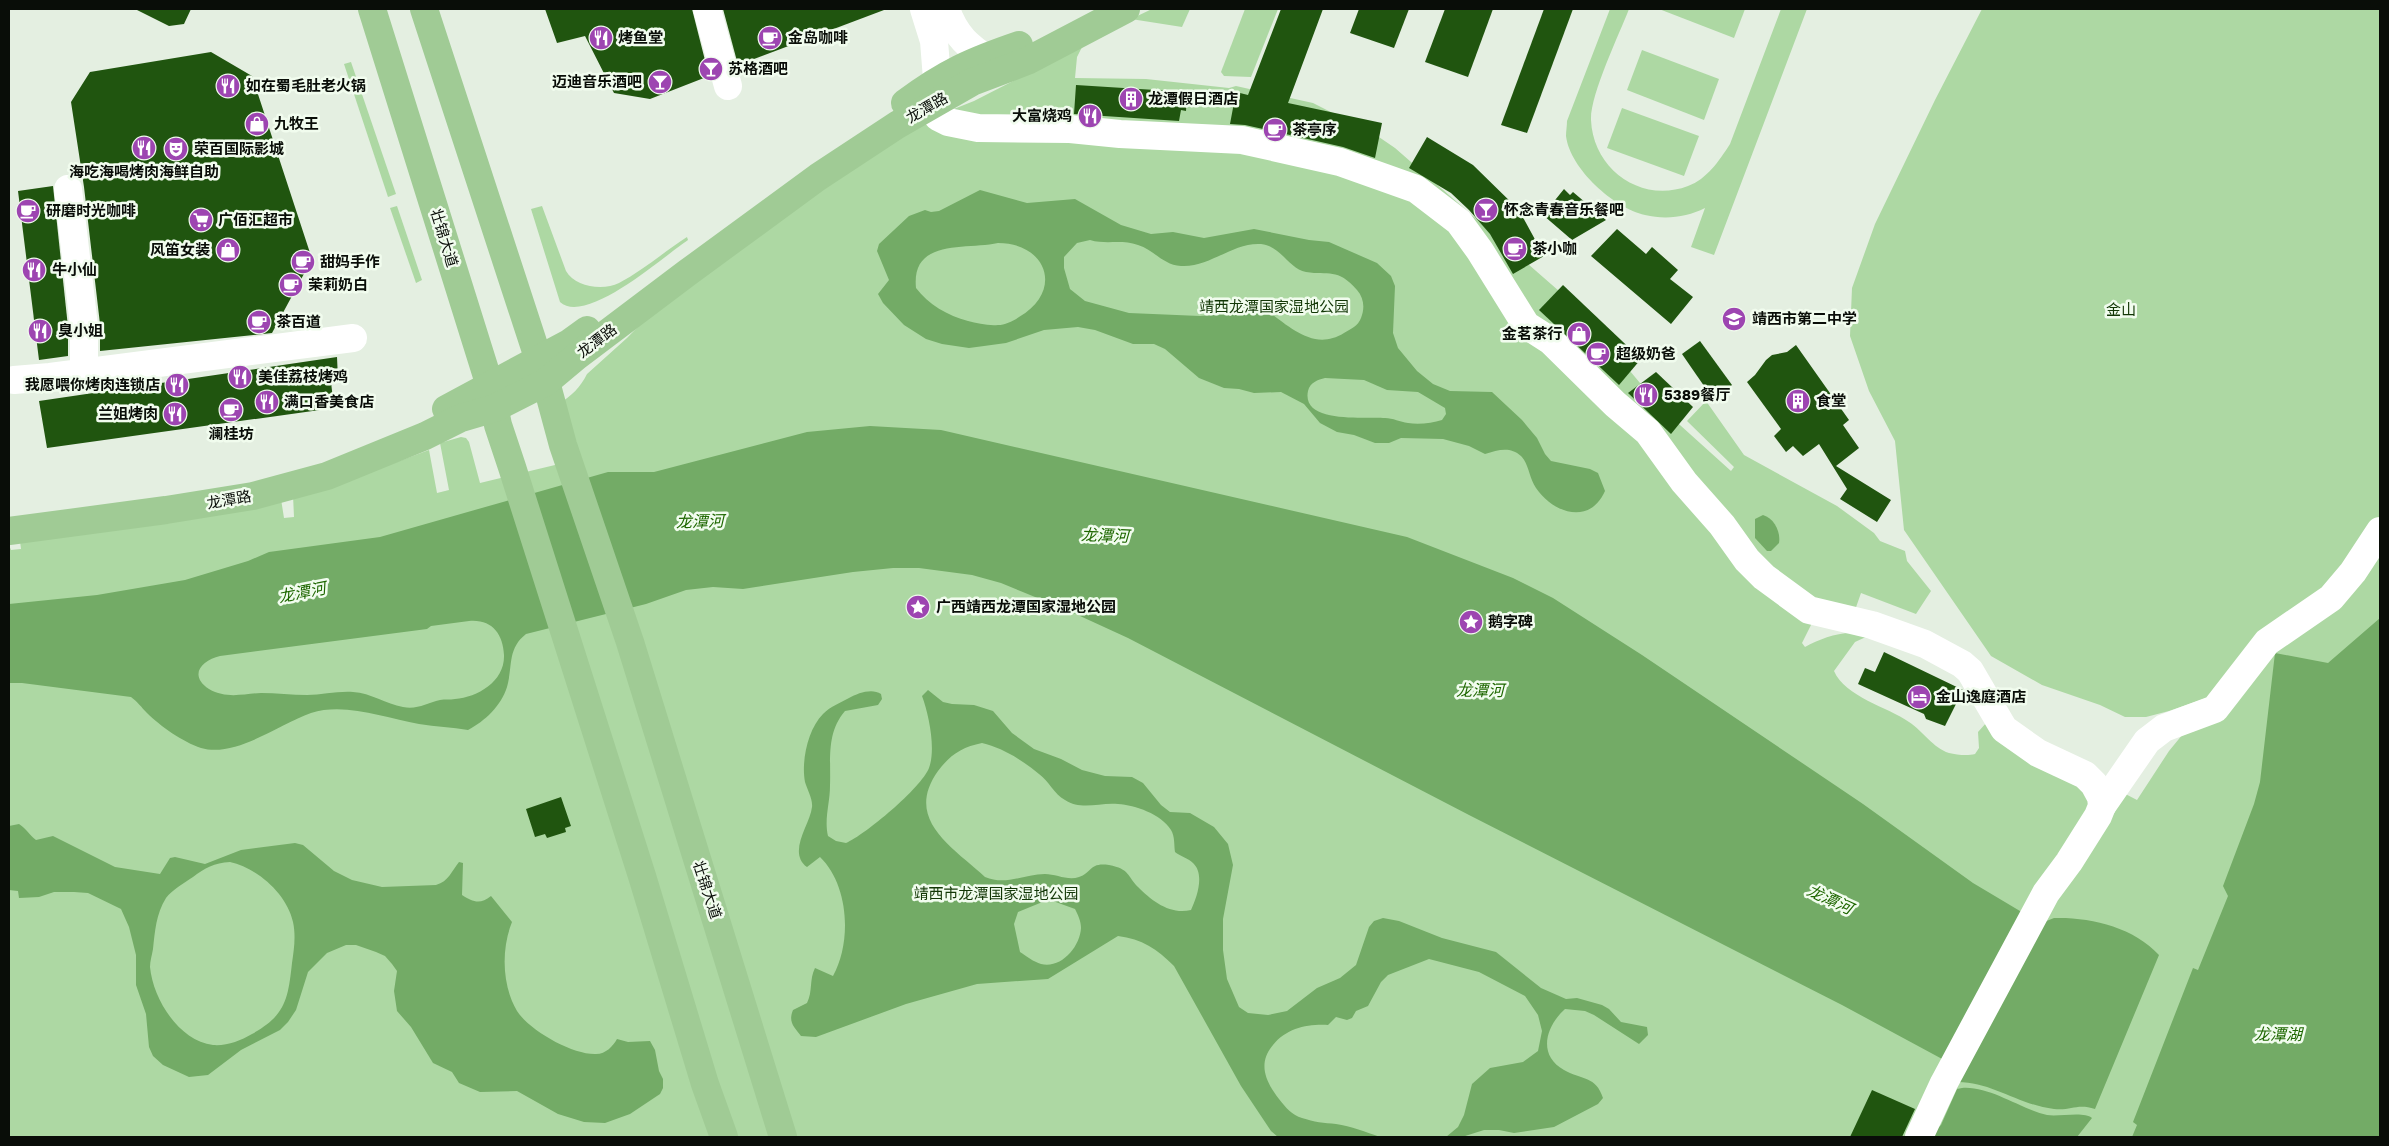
<svg xmlns="http://www.w3.org/2000/svg" width="2389" height="1146" viewBox="0 0 2389 1146" font-family="'Work Sans','Noto Sans SC',sans-serif">
  <style>
    .green { fill: #add8a3 }
    .water { fill: #73ab66; fill-rule: evenodd }
    .building { fill: #20550f }
    .lines { fill: none; stroke-linecap: round; stroke-linejoin: round }
    .minor { stroke: #fff; stroke-width: 28 }
    .major { stroke: #a0cb95; stroke-width: 28 }
    .labels { text-anchor: middle; stroke-width: 5; stroke-linejoin: round; paint-order: stroke }
    .poi-label { font-size: 15px; font-weight: bold; fill: #090d08; stroke: #f1fcee; text-anchor: start }
    .street-label { font-size: 15px; fill: #090d08; stroke: #f1fcee }
    .park-label { font-size: 15px; fill: #123706; stroke: #f1fcee }
    .water-label { font-size: 16px; font-style: italic; fill: #1e6700; stroke: #f1fcee }
  </style>
  <rect width="100%" height="100%" fill="#e4efe1"/>
  <g class="green">
    <polygon points="1152,9 1190,9 1182,27 1131,19"/>
    <polygon points="1245,9 1278,9 1251,77 1224,76 1221,72"/>
    <path d="M1610,9H1629C1619,35 1590,95 1591,120C1593,169 1641,204 1688,186C1707,179 1719,161 1730,144L1781,9H1807L1714,255L1691,247L1705,208C1687,217 1666,220 1645,215C1614,208 1570,169 1566,136C1566,131 1567,126 1567,121Z"/>
    <polygon points="1659,9 1745,9 1734,38"/>
    <path d="M1982,9H2380V1137H9V545L11,550L21,549L20,541L281,499L284,518L294,517L293,495L351,479L429,450L437,493L449,490L440,443L461,437L466,438L469,442L480,483L555,465L559,404C572,395 580,388 587,374L627,338L665,299L853,149L974,101L1083,45L1077,57L1075,78L1146,79L1229,88L1236,86L1313,103L1376,135L1395,148L1575,305L1660,407L1731,471L1734,467L1687,421L1706,401L1744,455L1837,506L1874,533L1880,541L1905,551L1907,561L1931,591L1916,614L1861,593L1854,613H1817L1802,643L1805,647C1823,637 1848,628 1868,636L1855,642L1834,671C1845,697 1888,707 1909,722C1923,731 1933,748 1949,753C1957,755 1968,756 1975,754L1979,748L1978,732L1987,722L2137,800L2169,751L2215,695L2169,711L2146,717H2125L2100,705L2042,685L1991,656L1904,530L1895,441L1869,391L1850,336L1852,288L1875,224L1935,100Z"/>
    <polygon points="1642,50 1719,79 1704,120 1627,90"/>
    <polygon points="351,62 396,194 388,197 344,64"/>
    <polygon points="1622,108 1699,136 1684,176 1607,148"/>
    <polygon points="397,206 422,280 416,283 390,208"/>
    <path d="M542,206L566,271C575,287 603,291 619,283C642,271 664,252 687,237L688,240C664,256 586,326 560,302L531,209Z"/>
  </g>
  <g class="water">
    <path d="M980,190L1027,203L1075,199L1121,225L1151,234L1173,232L1204,238L1254,229L1309,240L1329,242L1377,263L1391,276L1395,286L1393,333L1398,348L1417,371L1433,384L1450,391L1492,392L1522,420L1537,438L1545,454L1551,461L1590,469L1598,473L1605,491C1590,525 1554,514 1536,488C1529,478 1529,464 1521,456C1510,446 1498,450 1485,454L1469,446L1443,439L1401,438L1389,443H1375L1354,435L1337,432L1320,423L1304,404L1281,392L1254,393L1239,389L1224,388L1199,378L1165,349L1154,344H1133L1095,330L1078,327L1044,330L1006,343L984,346L969,348L942,344L926,339L904,325L883,303L878,294L889,280L877,251L879,244L909,216L925,210L931,212L939,211ZM1090,240C1107,245 1121,239 1138,245C1154,250 1163,265 1181,266C1209,268 1233,242 1261,244C1281,246 1289,269 1306,272C1329,276 1337,267 1357,290C1364,298 1365,308 1361,318C1358,326 1351,329 1344,333C1310,354 1284,320 1257,304L1249,303L1213,315L1200,316L1129,313L1085,301L1070,289L1064,268V257L1077,243ZM998,243C1047,243 1064,291 1019,317C1013,321 1005,325 998,325C988,326 977,323 968,321C948,316 928,304 916,288C911,238 966,250 998,243ZM1325,378L1364,380L1387,390L1418,392L1445,408L1446,414L1442,420C1432,423 1419,425 1408,423C1400,422 1393,418 1385,418C1367,416 1301,425 1308,391C1310,382 1318,380 1325,378Z"/>
    <path d="M870,426L941,430L1407,537L1513,578L1553,598L1642,655L1863,804L1973,883L2025,914L1944,1060L1842,1005L1469,815L1128,638L1067,610L1001,583L972,575L919,568H893L853,572L743,589L713,587L686,590L646,604L526,634C507,649 513,666 507,687C501,706 485,721 468,730C452,727 436,727 419,724C385,718 345,702 311,713C279,724 236,758 201,748C183,742 160,726 147,713C141,707 138,702 131,697L22,683H9V604L97,595L185,580L248,561L269,552L380,537L608,472H654L807,432ZM469,621C492,619 503,634 504,655C505,681 478,697 455,699C450,700 445,699 440,700C427,703 417,710 403,707C386,704 371,693 353,692C337,691 322,695 307,695C292,695 276,693 261,693C243,694 226,699 209,689C188,675 202,660 220,656L427,629L431,626Z"/>
    <path d="M1763,515C1774,518 1781,532 1779,543L1771,551H1767L1755,538V519Z"/>
    <polygon points="2380,618 2380,1137 2132,1137 2137,1125 2133,1122 2193,968 2198,970 2228,896 2223,886 2254,804 2260,782 2275,653 2328,663"/>
    <path d="M928,690L943,702L952,704L974,705L993,711L1012,733L1034,749L1061,759L1082,770L1105,776L1132,777L1143,783L1161,805L1170,812L1190,813L1214,827L1228,844L1233,865L1223,919V950L1227,979L1239,1007L1248,1013L1268,1015L1287,1011L1317,988L1340,978L1356,965L1369,927L1374,921L1383,918L1399,921L1442,938L1496,952L1541,988L1566,999L1577,998L1602,1005L1609,1009L1621,1022L1647,1027L1648,1035L1639,1044L1594,1015L1585,1011L1565,1009C1546,1026 1537,1055 1564,1070C1582,1080 1596,1076 1603,1098L1598,1104L1554,1127L1514,1133L1499,1130H1484L1462,1137H1446L1458,1127L1464,1115L1472,1084L1490,1068L1523,1062L1538,1051L1542,1031L1538,1015L1525,996L1479,972L1429,959L1388,975L1381,982L1368,1006L1356,1011L1352,1018L1347,1020L1336,1017L1328,1025C1307,1024 1287,1028 1273,1045C1257,1064 1266,1082 1279,1099C1286,1108 1292,1115 1302,1118C1314,1122 1324,1123 1336,1124C1351,1126 1366,1132 1380,1137H1278L1271,1131L1241,1086L1174,966C1157,949 1142,939 1118,936L1048,979L977,984L906,1004L816,1037L801,1036C794,1027 788,1022 793,1010L807,1003C813,991 809,980 815,968L833,976C852,942 849,885 820,857L807,867C787,852 810,825 812,807C813,799 807,789 805,782C801,761 808,729 823,714C831,706 840,703 849,698C858,693 872,688 881,694L882,699L878,705L845,711C826,733 831,760 830,786C830,803 824,819 828,836L836,841L846,843C865,835 921,788 929,768C936,749 929,715 922,696ZM982,743C1003,748 1022,760 1039,774C1049,781 1054,794 1065,800C1082,811 1100,802 1118,804C1135,805 1161,814 1171,830C1175,836 1174,846 1175,852C1180,856 1188,858 1193,863C1205,874 1197,897 1191,910C1170,915 1152,901 1138,887C1127,876 1130,869 1109,865C1089,862 1092,873 1079,877C1068,881 1056,874 1045,874C1024,874 1006,886 985,877C954,848 903,820 938,771C950,755 962,747 982,743ZM1053,901L1075,909C1078,915 1081,921 1081,928C1080,947 1061,969 1041,964C1034,962 1026,956 1020,952L1014,924L1018,912L1040,903Z"/>
    <path d="M19,824C27,829 29,835 36,840L53,836L115,867L160,874L170,858L175,857L205,864L241,850L295,843L303,845L334,871L352,880L382,887L436,885C449,881 451,872 459,862L463,863L462,895C473,902 480,905 491,896L512,922C501,949 502,986 517,1011C530,1031 573,1055 596,1054C606,1054 613,1046 617,1039L628,1042L650,1041L655,1050L659,1071L663,1079V1088L660,1094L630,1114L605,1123L584,1122L558,1114L517,1091L480,1092L459,1083L452,1072L433,1063L411,1027L397,1011L394,991L397,971L392,964L385,956L376,952L356,945H346L327,953L308,972L296,1010L288,1022L280,1030L241,1050L208,1075L189,1077L163,1065L153,1056L149,1047L146,1014L136,985V955L129,927L121,909L88,893L74,892H54L39,897L19,898L18,891L9,890V826ZM230,862C257,868 287,894 293,922C296,936 294,949 292,963C288,999 286,1015 252,1034C240,1041 227,1046 213,1045C179,1041 153,999 150,967C150,961 152,955 153,949C155,931 156,914 166,898C172,890 184,883 193,877C205,868 214,863 230,862Z"/>
    <path d="M2054,918C2091,917 2133,927 2159,955L2095,1109C2077,1103 2071,1111 2054,1109C2019,1105 1992,1082 1958,1082L2044,922Z"/>
    <path d="M1962,1088C1990,1086 2018,1108 2047,1115C2059,1117 2084,1111 2092,1118L2077,1137H1928L1941,1125L1957,1089Z"/>
  </g>
  <g class="building">
    <polygon points="135,9 191,9 184,24 169,26"/>
    <polygon points="545,9 692,9 709,76 650,99 614,93 585,36 557,43"/>
    <polygon points="723,9 884,9 884,10 738,65"/>
    <polygon points="1281,9 1323,9 1288,103 1382,123 1375,158 1343,147 1245,125 1230,124 1236,92 1248,95"/>
    <polygon points="1359,9 1409,9 1394,48 1350,33"/>
    <polygon points="1445,9 1493,9 1468,77 1425,62"/>
    <polygon points="1544,9 1573,9 1527,133 1501,125"/>
    <polygon points="211,52 252,76 312,259 272,333 100,351 100,324 84,187 71,102 90,72"/>
    <polygon points="1076,85 1187,92 1186,111 1181,110 1179,121 1074,114"/>
    <polygon points="1427,137 1473,165 1519,210 1544,256 1513,274 1490,234 1469,210 1451,193 1409,168"/>
    <polygon points="53,186 68,327 68,356 39,360 18,191"/>
    <polygon points="1564,189 1570,195 1573,192 1606,220 1572,240 1543,215"/>
    <polygon points="1617,229 1646,254 1652,247 1678,270 1670,279 1693,297 1671,324 1591,256"/>
    <polygon points="1563,285 1641,359 1619,385 1539,310"/>
    <polygon points="1700,341 1732,385 1713,399 1682,354"/>
    <polygon points="1796,345 1849,420 1843,425 1859,448 1836,466 1891,500 1877,522 1840,499 1847,489 1819,444 1803,456 1793,446 1786,452 1774,436 1781,429 1747,382 1755,375 1766,360 1772,355 1787,352"/>
    <polygon points="337,357 338,379 331,382 334,408 47,448 39,401"/>
    <polygon points="1656,372 1693,407 1671,434 1628,393"/>
    <polygon points="1884,652 1963,690 1945,726 1926,719 1924,714 1858,684 1865,668 1875,672"/>
    <polygon points="561,797 571,826 565,828 566,832 547,838 545,834 535,837 526,809"/>
    <polygon points="1872,1090 1915,1109 1902,1137 1850,1137"/>
  </g>
  <g class="lines">
    <g class="minor">
      <polyline points="707,9 728,86"/>
      <polyline points="924,9 934,41 937,79 930,105 938,117 948,122 978,128 1070,129 1120,134 1242,140 1340,162 1416,189 1459,222 1480,251 1526,325 1551,341 1615,404 1648,432 1684,482 1722,525 1747,560 1764,577 1809,610 1872,625 1925,644 1962,664 1970,671 2004,729 2038,753 2085,775 2094,784 2101,797 2102,806 2098,816 2069,862 2046,893 1944,1083 1919,1137"/>
      <path d="M946,9C957,42 975,50 1001,69"/>
      <polyline points="68,189 84,326 84,373"/>
      <polyline points="14,380 50,377 353,338"/>
      <polyline points="2102,806 2147,741 2164,728 2215,709 2267,642 2331,598 2353,572 2380,531"/>
    </g>
    <g class="major">
      <polyline points="372,9 490,386 498,425 512,467 642,876 705,1084 724,1137"/>
      <polyline points="424,9 546,382 563,445 630,642 783,1137"/>
      <path d="M905,103C945,73 972,61 1019,45"/>
      <polyline points="446,409 569,343 587,330"/>
      <polyline points="9,531 166,510 253,496 327,476 425,436 461,418 495,408 546,382 577,356 687,273 818,177 897,125 972,82 1027,61 1126,9"/>
    </g>
  </g>
  <defs>
    <g id="restaurant-disc" transform="scale(1.25)"><circle r="9.5" fill="#9d45b1" stroke="#f1fcee"/><path d="M-5-6h1v4h1v-4h1v4h1v-4h1v5L-1.5 .5V6h-2V.5L-5-1ZM5-6V6H3V1.5H1.5Q1.5-4 5-6Z" fill="#fff"/></g>
    <g id="cafe-disc" transform="scale(1.25)"><circle r="9.5" fill="#9d45b1" stroke="#f1fcee"/><path d="M-5.5-4.5H6V0H3Q3 3.5 0 3.5H-2.5Q-5.5 3.5-5.5 0ZM3-3.2v2h1.7v-2ZM-6 4.5H4V6H-6Z" fill="#fff"/></g>
    <g id="bar-disc" transform="scale(1.25)"><circle r="9.5" fill="#9d45b1" stroke="#f1fcee"/><path d="M-6-5H6L.8 .8V4.5H3.5V6h-7V4.5H-.8V.8Z" fill="#fff"/></g>
    <g id="building-disc" transform="scale(1.25)"><circle r="9.5" fill="#9d45b1" stroke="#f1fcee"/><path d="M-4-6H4V6H1V3H-1V6H-4ZM-2.5-4.3h1.7v1.8h-1.7ZM.8-4.3h1.7v1.8H.8ZM-2.5-1h1.7V.8h-1.7ZM.8-1h1.7V.8H.8Z" fill="#fff"/></g>
    <g id="shop-disc" transform="scale(1.25)"><circle r="9.5" fill="#9d45b1" stroke="#f1fcee"/><path d="M-5-2.5h2.3a2.7 3.5 0 0 1 5.4 0H5L5.5 6h-11ZM-1.5-2.5h3a1.5 2.3 0 0 0-3 0Z" fill="#fff"/></g>
    <g id="theatre-disc" transform="scale(1.25)"><circle r="9.5" fill="#9d45b1" stroke="#f1fcee"/><path d="M-5-5.5Q0-4 5-5.5V0Q5 5 0 6Q-5 5-5 0ZM-3.3-2.5H-1v1.5H-3.3ZM1-2.5H3.3v1.5H1ZM-2.8 1Q0 5.5 2.8 1Z" fill="#fff"/></g>
    <g id="supermarket-disc" transform="scale(1.25)"><circle r="9.5" fill="#9d45b1" stroke="#f1fcee"/><path d="M-6-5.5h2.5l.6 2H6L4.5 2H-2.5L-4.4-4H-6ZM-1.5 3.2a1.3 1.3 0 1 0 .1 0ZM3 3.2a1.3 1.3 0 1 0 .1 0Z" fill="#fff"/></g>
    <g id="school-disc" transform="scale(1.25)"><circle r="9.5" fill="#9d45b1" stroke="#f1fcee"/><path d="M0-5L7-2L0 1L-7-2ZM-4 1L0 2.5L4 1V4Q0 6-4 4Z" fill="#fff"/></g>
    <g id="sight-disc" transform="scale(1.25)"><circle r="9.5" fill="#9d45b1" stroke="#f1fcee"/><path d="M0-6L1.8-2.2L6-1.7L2.9 1.2L3.7 5.4L0 3.3L-3.7 5.4L-2.9 1.2L-6-1.7L-1.8-2.2Z" fill="#fff"/></g>
    <g id="hotel-disc" transform="scale(1.25)"><circle r="9.5" fill="#9d45b1" stroke="#f1fcee"/><path d="M-6-4.5h1.5V1H6V5H4.5V3h-9V5H-6ZM-4 0a1.8 1.8 0 1 1 3.6 0ZM.5 0V-2.5h3Q6-2.5 6 0Z" fill="#fff"/></g>
  </defs>
  <g fill-rule="evenodd">
    <use href="#restaurant-disc" x="601" y="38"/>
    <use href="#cafe-disc" x="770" y="38"/>
    <use href="#bar-disc" x="711" y="69"/>
    <use href="#bar-disc" x="660" y="82"/>
    <use href="#restaurant-disc" x="228" y="86"/>
    <use href="#building-disc" x="1131" y="99"/>
    <use href="#restaurant-disc" x="1090" y="116"/>
    <use href="#shop-disc" x="257" y="124"/>
    <use href="#cafe-disc" x="1275" y="130"/>
    <use href="#restaurant-disc" x="144" y="148"/>
    <use href="#theatre-disc" x="176" y="149"/>
    <use href="#bar-disc" x="1486" y="210"/>
    <use href="#cafe-disc" x="28" y="211"/>
    <use href="#supermarket-disc" x="201" y="220"/>
    <use href="#cafe-disc" x="1515" y="249"/>
    <use href="#shop-disc" x="228" y="250"/>
    <use href="#cafe-disc" x="303" y="262"/>
    <use href="#restaurant-disc" x="34" y="270"/>
    <use href="#cafe-disc" x="291" y="285"/>
    <use href="#school-disc" x="1734" y="319"/>
    <use href="#cafe-disc" x="259" y="322"/>
    <use href="#restaurant-disc" x="40" y="331"/>
    <use href="#shop-disc" x="1579" y="334"/>
    <use href="#cafe-disc" x="1598" y="354"/>
    <use href="#restaurant-disc" x="240" y="377"/>
    <use href="#restaurant-disc" x="177" y="385"/>
    <use href="#restaurant-disc" x="1646" y="395"/>
    <use href="#building-disc" x="1798" y="401"/>
    <use href="#restaurant-disc" x="267" y="402"/>
    <use href="#cafe-disc" x="231" y="410"/>
    <use href="#restaurant-disc" x="175" y="414"/>
    <use href="#sight-disc" x="918" y="607"/>
    <use href="#sight-disc" x="1471" y="622"/>
    <use href="#hotel-disc" x="1919" y="697"/>
  </g>
  <g class="labels">
    <g class="poi-label">
      <text x="618" y="43">烤鱼堂</text>
      <text x="788" y="43">金岛咖啡</text>
      <text x="728" y="74">苏格酒吧</text>
      <text x="642" y="87" text-anchor="end">迈迪音乐酒吧</text>
      <text x="246" y="91">如在蜀毛肚老火锅</text>
      <text x="1148" y="104">龙潭假日酒店</text>
      <text x="1072" y="121" text-anchor="end">大富烧鸡</text>
      <text x="274" y="129">九牧王</text>
      <text x="1292" y="135">茶亭序</text>
      <text x="194" y="154">荣百国际影城</text>
      <text x="144" y="177" text-anchor="middle">海吃海喝烤肉海鲜自助</text>
      <text x="1504" y="215">怀念青春音乐餐吧</text>
      <text x="46" y="216">研磨时光咖啡</text>
      <text x="218" y="225">广佰汇超市</text>
      <text x="1532" y="254">茶小咖</text>
      <text x="210" y="255" text-anchor="end">风笛女装</text>
      <text x="320" y="267">甜妈手作</text>
      <text x="52" y="275">牛小仙</text>
      <text x="308" y="290">茉莉奶白</text>
      <text x="1752" y="324">靖西市第二中学</text>
      <text x="276" y="327">茶百道</text>
      <text x="58" y="336">臭小姐</text>
      <text x="1562" y="339" text-anchor="end">金茗茶行</text>
      <text x="1616" y="359">超级奶爸</text>
      <text x="258" y="382">美佳荔枝烤鸡</text>
      <text x="160" y="390" text-anchor="end">我愿喂你烤肉连锁店</text>
      <text x="1664" y="400">5389餐厅</text>
      <text x="1816" y="406">食堂</text>
      <text x="284" y="407">满口香美食店</text>
      <text x="158" y="419" text-anchor="end">兰姐烤肉</text>
      <text x="231" y="439" text-anchor="middle">澜桂坊</text>
      <text x="936" y="612">广西靖西龙潭国家湿地公园</text>
      <text x="1488" y="627">鹅字碑</text>
      <text x="1936" y="702">金山逸庭酒店</text>
    </g>
    <g class="street-label">
      <text transform="translate(927 108) rotate(-30)" y="5">龙潭路</text>
      <text transform="translate(444 238) rotate(73)" y="5">壮锦大道</text>
      <text transform="translate(597 341) rotate(-37)" y="5">龙潭路</text>
      <text transform="translate(229 500) rotate(-10)" y="5">龙潭路</text>
      <text transform="translate(707 890) rotate(72)" y="5">壮锦大道</text>
    </g>
    <g class="park-label">
      <text x="1274" y="312">靖西龙潭国家湿地公园</text>
      <text x="2121" y="315">金山</text>
      <text x="996" y="899">靖西市龙潭国家湿地公园</text>
    </g>
    <g class="water-label">
      <text transform="translate(700 521) rotate(-1)" y="6">龙潭河</text>
      <text transform="translate(1105 535) rotate(2)" y="6">龙潭河</text>
      <text transform="translate(302 592) rotate(-11)" y="6">龙潭河</text>
      <text x="1480" y="696">龙潭河</text>
      <text transform="translate(1830 899) rotate(25)" y="6">龙潭河</text>
      <text x="2278" y="1040">龙潭湖</text>
    </g>
  </g>
  <rect width="2389" height="1146" fill="none" stroke="#090d08" stroke-width="20"/>
</svg>
